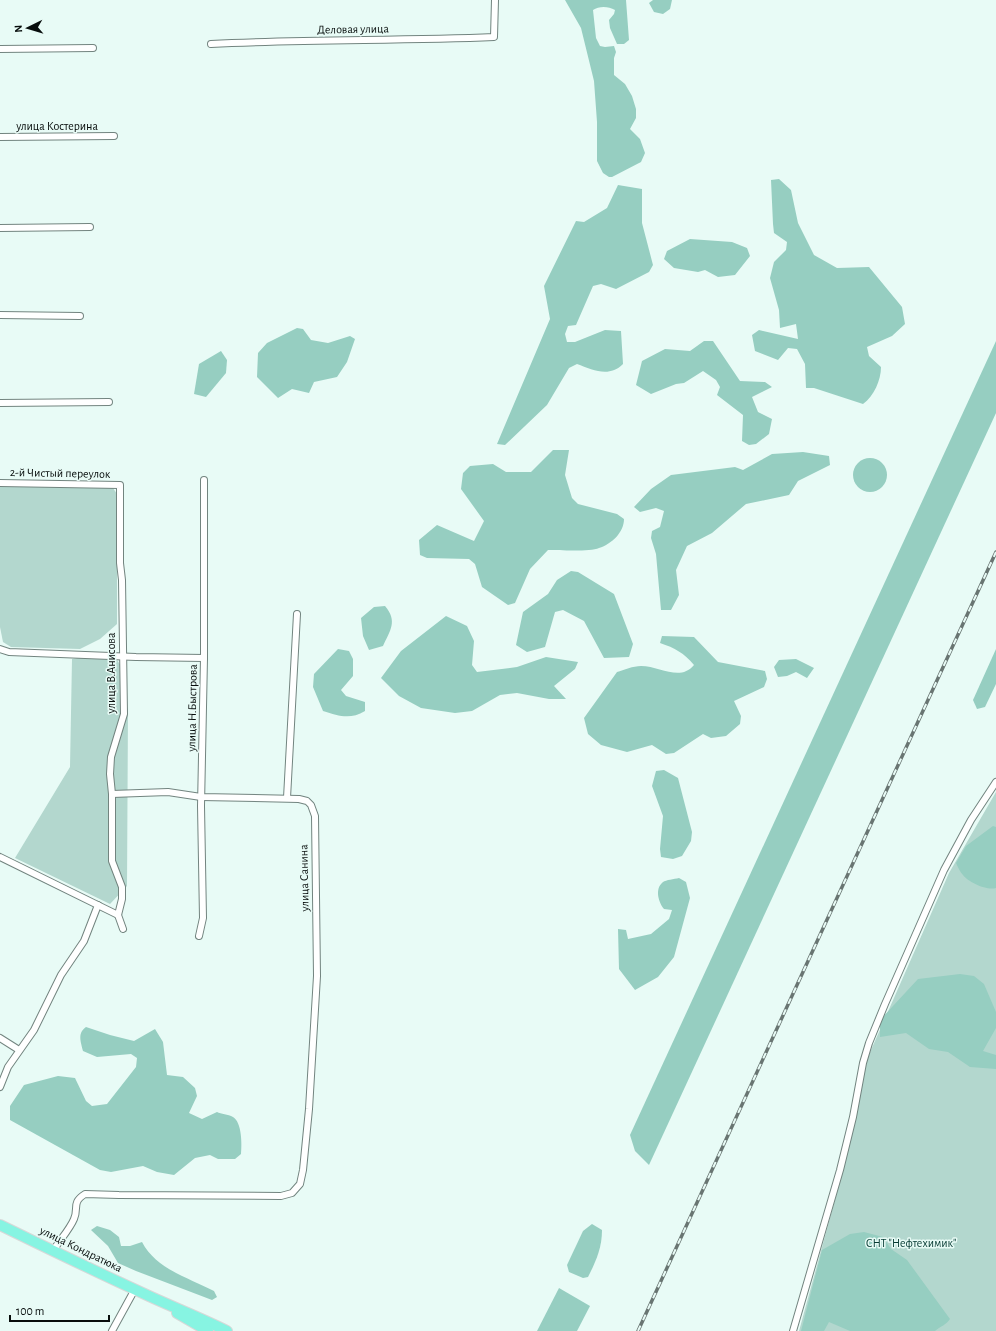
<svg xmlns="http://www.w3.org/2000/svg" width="996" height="1331" viewBox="0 0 996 1331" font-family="'Alegreya Sans',sans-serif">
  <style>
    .green { fill: #b3d7ce }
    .forest { fill: #96cec1 }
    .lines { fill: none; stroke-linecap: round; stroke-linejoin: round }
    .street-casing { stroke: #72847f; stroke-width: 8 }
    .primary-casing { stroke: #d7d8d8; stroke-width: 12 }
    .street { stroke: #fff; stroke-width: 6 }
    .primary { stroke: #87f4e2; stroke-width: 10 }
    .rail-casing { stroke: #697572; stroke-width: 3.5 }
    .rail { stroke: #e8fbf6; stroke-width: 2; stroke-dasharray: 6; stroke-linecap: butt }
    .labels { text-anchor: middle; stroke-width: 3; stroke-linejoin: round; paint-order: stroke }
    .street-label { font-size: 12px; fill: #070d0c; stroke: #e8fbf6 }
    .park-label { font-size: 12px; fill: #063b33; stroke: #e8fbf6 }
  </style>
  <rect width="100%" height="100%" fill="#e8fbf6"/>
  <g class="green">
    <polygon points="0,486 113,488 117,494 117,624 100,639 80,649 11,647 3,642 0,627"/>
    <polygon points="83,657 117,660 121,666 122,693 128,710 127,886 110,904 15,858 70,767 72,659"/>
    <polygon points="996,792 996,1331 799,1331 844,1167 864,1066 949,873"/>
  </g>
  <g class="forest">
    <path d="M565,0H626L629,40L624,44H617L610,28L609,20L614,14L615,10C608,6 599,6 593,10L596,38L600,46L605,47L614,46L616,52L614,58V75L625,84L632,96L636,109V118L630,129L640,139L645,153L641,162L612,177H609L603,173L597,161V122L594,81L581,28Z"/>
    <polygon points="653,0 672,0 670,9 663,14 654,12 649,3"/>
    <path d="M779,179L791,190L798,223L814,255L837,268L869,267L902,307L905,324L892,336L867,347L869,356L881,367C881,380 874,396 863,404L814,388H806L805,364L797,349L788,348L778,360L755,351L752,335L759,330L798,339L796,324L780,328L779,310L770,278L774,262L786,250L787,242L774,233L773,224L771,180Z"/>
    <path d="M618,185L642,189V223L653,265L649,272L616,289L601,284L593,286L576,325L568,326L565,334L567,342H575L605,330L621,331L623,364C609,378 593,370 577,364L569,368L547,405L505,445L497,444L550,319L544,286L576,221L584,222L607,208Z"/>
    <polygon points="690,239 732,242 747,248 750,256 735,275 718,277 705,270 698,272 674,268 664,259 667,251"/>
    <polygon points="297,328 303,329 311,340 328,343 350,336 355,339 347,362 337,377 314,382 309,393 292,389 278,398 257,377 258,353 267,343"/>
    <polygon points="704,341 713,341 740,381 765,382 772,387 752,397 758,412 772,419 769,434 756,444 749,445 742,441 743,415 717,395 720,387 716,380 703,371 684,383 676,384 651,394 636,385 642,361 665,349 690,351"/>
    <polygon points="996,341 996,413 649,1165 635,1151 630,1135"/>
    <polygon points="221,351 227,360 226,373 206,397 194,394 199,364"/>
    <path d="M553,450H569L565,475L572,498L578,504L617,514L624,519C624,532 612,544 599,548C590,552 559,550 548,550L530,569L515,603L508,605L482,587L475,564L469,559L427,558L420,555L419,540L437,525L474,541L484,521L461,489L463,473L470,466L493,464L506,472H531Z"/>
    <polygon points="803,452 829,456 830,465 798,481 789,495 746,504 712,533 687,546 676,570 679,595 671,610 661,610 656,554 651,538 652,531 660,527 664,511 656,508 640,512 634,507 651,489 671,475 735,467 743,470 772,454"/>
    <circle cx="870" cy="475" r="17"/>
    <polygon points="571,571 578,572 614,594 633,644 629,657 604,658 584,621 563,610 555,612 545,647 527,652 516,645 523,612 548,594 557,580"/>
    <path d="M385,606C398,621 390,631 383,646L369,650L363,636L361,618L374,607Z"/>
    <polygon points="446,616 467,626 474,641 472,665 477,672 517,667 546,657 578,662 575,669 554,686 566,699 549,699 517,693 500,695 472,711 455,713 421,708 399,696 381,678 401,651"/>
    <path d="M662,636L694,637L718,662L765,671L767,679L764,687L734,701L741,716L740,724L726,736L711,738L703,734L674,753L666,754L652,745L627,752L601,745L588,734L584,718L617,672C624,670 633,666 641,666C660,666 680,682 694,665C684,653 675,648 660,643Z"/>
    <path d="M338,649L349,651L353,659V676L341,690L346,696L365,702V711C350,720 339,716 323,711L313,687L314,674Z"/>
    <polygon points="996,649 996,684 985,707 977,709 973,700"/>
    <polygon points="796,659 814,668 807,678 796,672 787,676 778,677 774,667 779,660"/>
    <polygon points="664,770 678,778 692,832 691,841 682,856 673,859 661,857 660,849 663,816 652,786 656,771"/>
    <path d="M993,826L996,827V888C987,891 968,882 963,875C960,872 958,867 956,863L966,846Z"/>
    <path d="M679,878L686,882L690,898L674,957L658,977L635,990L619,969L618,929L626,930L628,939L651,934L669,919L672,910L664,909C659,903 654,889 663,882C666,880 674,879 679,878Z"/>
    <polygon points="960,974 974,976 984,984 996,1012 996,1028 983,1051 996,1055 996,1069 970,1067 948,1052 929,1049 906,1033 880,1037 880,1020 918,979"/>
    <path d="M86,1027L110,1035L134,1041L155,1029L163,1042L167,1075L183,1077L195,1088L197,1096L189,1113L202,1119L217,1112C221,1114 228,1114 233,1117C242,1122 242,1145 241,1154L235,1159H218L210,1155L195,1158L174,1175L157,1172L143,1166L111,1172L100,1170L10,1120V1106L24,1085L58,1076L75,1078L86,1101L92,1106L107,1104L136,1067L137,1058L131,1054L97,1057L83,1051C81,1042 77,1033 86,1027Z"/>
    <path d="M592,1224L602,1230C602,1248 596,1261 588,1277L583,1278L569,1272L567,1265L583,1231Z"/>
    <path d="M97,1226L110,1230L119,1237L121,1246H130L142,1242C156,1269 189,1278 214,1291L217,1297L212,1300L136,1271L118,1263L108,1246L91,1230Z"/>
    <path d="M864,1232L883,1237L891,1249L907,1260L950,1319C946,1325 941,1326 935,1331H850L829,1322L824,1331H801L822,1250L850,1234Z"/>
    <polygon points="559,1288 590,1306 577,1331 537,1331"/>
  </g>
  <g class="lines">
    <g class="street-casing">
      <g id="street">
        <path d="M211,44C306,39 400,41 494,37L495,0"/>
        <polyline points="0,49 93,48"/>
        <polyline points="0,137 114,136"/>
        <polyline points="0,228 90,227"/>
        <polyline points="0,315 80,316"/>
        <polyline points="0,403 109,402"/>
        <polyline points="0,483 120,485 120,563 122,580 124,714 111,757 110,774 112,794 112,861 122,887 122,899 118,915 123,929"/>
        <polyline points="0,649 9,652 136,657 204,658"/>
        <polyline points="287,798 297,614"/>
        <polyline points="0,857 118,915"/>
        <polyline points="199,936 203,918 201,806 204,658 204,480"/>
        <polyline points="0,1038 19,1050"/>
        <polyline points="0,1087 8,1067 34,1030 61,975 84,941 98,905"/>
        <path d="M53,1251C59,1241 70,1229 74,1219C79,1208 71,1203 85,1194L119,1195L281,1196L292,1193L300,1184L303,1170L309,1109L317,976L315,816L311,805L307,801L299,799L201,797L168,792L112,794"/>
        <polyline points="112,1331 135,1289"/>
        <polyline points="793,1331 840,1170 853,1117 863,1063 869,1043 885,1004 944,870 971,820 996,782"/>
      </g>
    </g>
    <g class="primary-casing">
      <g id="primary">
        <path d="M0,1225C49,1249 99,1273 149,1296C175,1308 201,1318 227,1331"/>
        <polyline points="177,1313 208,1331"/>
      </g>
    </g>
    <use href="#street" class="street"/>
    <use href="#primary" class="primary"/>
    <g class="rail-casing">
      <polyline id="rail" points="638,1331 996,552"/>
    </g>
    <use href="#rail" class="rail"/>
  </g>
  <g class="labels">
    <g class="street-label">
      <text transform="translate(353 29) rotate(-1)" y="4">Деловая улица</text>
      <text x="57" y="130">улица Костерина</text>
      <text transform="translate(60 473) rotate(1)" y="4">2-й Чистый переулок</text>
      <text transform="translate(111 673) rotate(-90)" y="4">улица В.Анисова</text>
      <text transform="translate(192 708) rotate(-89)" y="4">улица Н.Быстрова</text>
      <text transform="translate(304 878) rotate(-91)" y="4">улица Санина</text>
      <text transform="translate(81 1249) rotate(26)" y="4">улица Кондратюка</text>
    </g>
    <g class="park-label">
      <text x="911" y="1247">СНТ "Нефтехимик"</text>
    </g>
  </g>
  <g transform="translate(28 28) rotate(265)" stroke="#e8fbf6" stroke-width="3" paint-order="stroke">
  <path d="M0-3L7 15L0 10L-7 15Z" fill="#070d0c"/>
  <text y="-6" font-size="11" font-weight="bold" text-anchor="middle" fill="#070d0c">N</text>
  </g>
  <path d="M10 1315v6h99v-6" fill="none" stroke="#070d0c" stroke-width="2"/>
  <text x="16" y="1315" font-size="12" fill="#070d0c" stroke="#e8fbf6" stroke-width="3" paint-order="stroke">100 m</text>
</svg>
